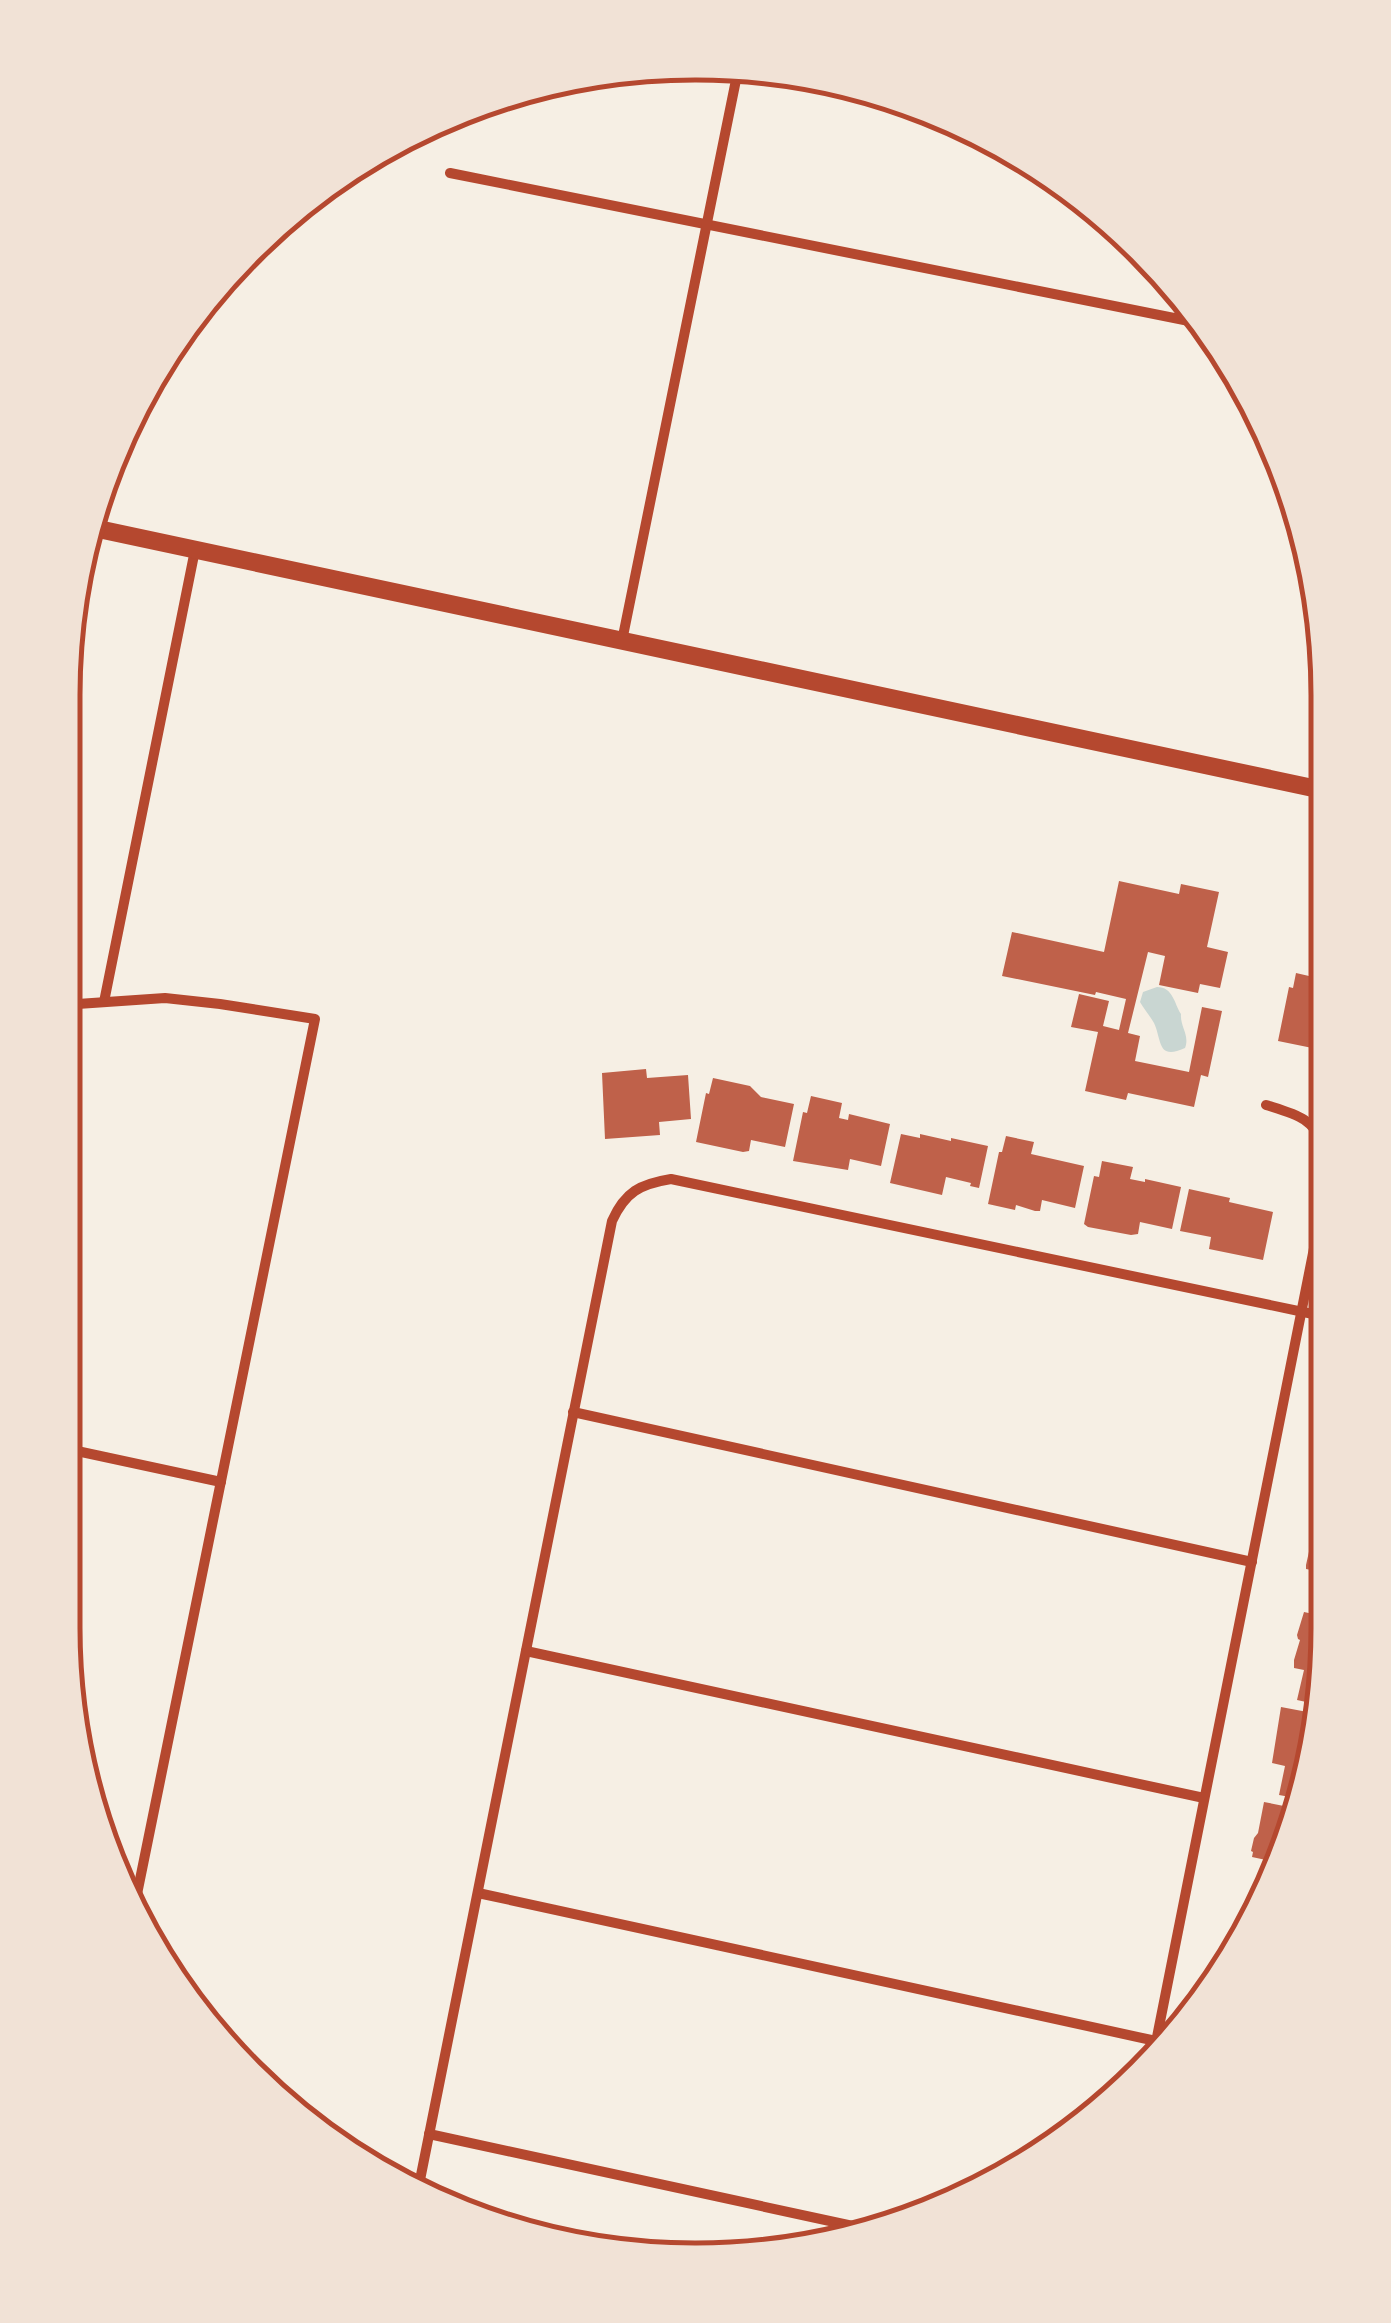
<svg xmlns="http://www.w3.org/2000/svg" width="1391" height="2323" viewBox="0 0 1391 2323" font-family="Signika,sans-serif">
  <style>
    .water { fill: #c9d6d2 }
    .building { fill: #bf614a }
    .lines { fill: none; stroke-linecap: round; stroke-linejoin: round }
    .minor { stroke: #b5482f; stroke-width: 10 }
    .tertiary { stroke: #b5482f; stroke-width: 18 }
    .rim { fill: none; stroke: #b5482f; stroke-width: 5 }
  </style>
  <rect width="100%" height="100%" fill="#f6efe4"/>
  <path class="water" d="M1157,987C1173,987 1174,1003 1181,1014C1180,1027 1190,1035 1185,1048C1157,1061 1162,1040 1154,1023C1150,1016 1144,1009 1140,1002L1143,992Z"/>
  <g class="building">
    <polygon points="1119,881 1179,894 1181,884 1219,892 1207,947 1228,952 1220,988 1200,984 1198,993 1159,985 1165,956 1148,952 1128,1033 1140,1036 1135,1061 1189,1072 1202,1007 1222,1011 1208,1077 1201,1075 1194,1107 1128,1093 1126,1100 1085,1091 1098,1032 1071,1027 1079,994 1109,1001 1103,1026 1119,1030 1126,999 1096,992 1095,995 1002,976 1012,932 1104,952"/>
    <polygon points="1325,881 1327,881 1327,930 1316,927"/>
    <polygon points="1296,973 1322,979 1320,991 1327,992 1327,1051 1278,1041 1289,987 1293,988"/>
    <polygon points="646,1069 647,1078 688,1075 691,1119 659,1122 660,1135 605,1139 602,1073"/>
    <polygon points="713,1078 750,1086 761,1097 794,1104 785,1147 751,1140 749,1151 743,1152 696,1142 706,1093 709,1094"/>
    <polygon points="811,1096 842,1103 839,1118 848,1120 849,1114 890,1124 881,1166 850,1159 848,1170 793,1161 803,1112 807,1113"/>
    <polygon points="901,1134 920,1138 920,1134 951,1141 951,1138 988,1146 979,1188 970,1186 971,1183 946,1177 942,1195 890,1183"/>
    <polygon points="1006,1136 1034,1142 1031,1154 1084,1166 1075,1208 1042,1200 1040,1211 1035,1211 1016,1205 1015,1210 988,1204 999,1152 1002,1152"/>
    <polygon points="1102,1161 1133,1167 1130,1179 1145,1182 1145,1179 1181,1187 1172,1229 1140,1222 1138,1234 1131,1235 1088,1227 1084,1224 1094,1176 1099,1177"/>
    <polygon points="1189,1189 1230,1198 1229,1202 1273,1212 1263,1260 1209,1249 1211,1237 1180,1231"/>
    <polygon points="1317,1516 1327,1518 1327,1606 1316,1604 1322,1572 1306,1569 1306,1565"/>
    <polygon points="1304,1612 1327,1617 1327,1669 1320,1705 1297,1700 1304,1670 1294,1668 1294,1660 1300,1640 1298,1639 1297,1635"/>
    <polygon points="1281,1707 1318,1714 1301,1799 1279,1795 1285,1766 1272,1763"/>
    <polygon points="1264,1802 1299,1809 1295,1832 1265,1891 1260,1890 1266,1860 1252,1857 1253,1852 1251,1851 1254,1838 1258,1833"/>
    <polygon points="1247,1899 1260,1901 1244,1934 1240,1933"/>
  </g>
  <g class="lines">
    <g class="minor">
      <polyline points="450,173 1204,324"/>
      <polyline points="622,641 737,75"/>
      <polyline points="104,1002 195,550"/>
      <polyline points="63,1005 165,998 220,1004 315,1019 135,1904"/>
      <path d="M1266,1105C1298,1115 1311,1117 1327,1148"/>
      <polyline points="573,1412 1252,1562"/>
      <polyline points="63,1448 221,1482"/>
      <polyline points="526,1651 1204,1798"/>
      <polyline points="478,1893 1156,2041"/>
      <polyline points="1154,2052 1327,1183"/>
      <polyline points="429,2134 876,2231"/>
      <path d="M418,2190L612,1221C625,1192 640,1184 671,1179L1327,1317"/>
    </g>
    <polyline class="tertiary" points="89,527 1327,791"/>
  </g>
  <path d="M0 0H1391V2323H0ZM695 80H696A615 615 0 0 1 1311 695V1628A615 615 0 0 1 696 2243H695A615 615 0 0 1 80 1628V695A615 615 0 0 1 695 80Z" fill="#f1e2d6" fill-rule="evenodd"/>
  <path class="rim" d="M695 80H696A615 615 0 0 1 1311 695V1628A615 615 0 0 1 696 2243H695A615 615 0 0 1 80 1628V695A615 615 0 0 1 695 80Z"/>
</svg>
